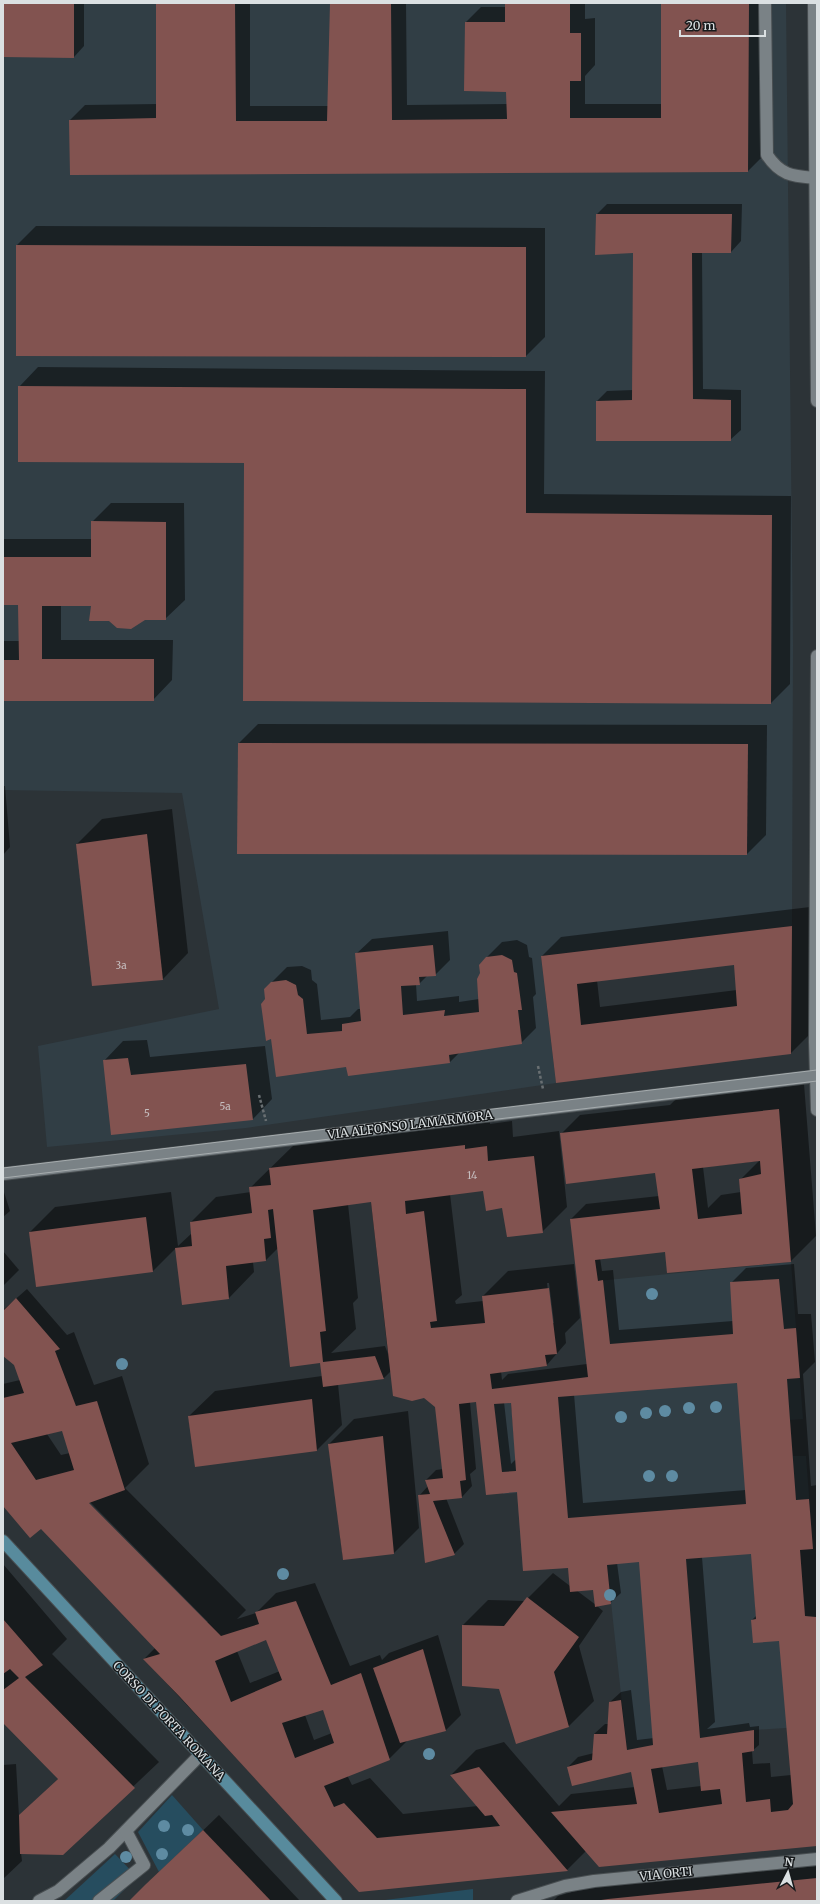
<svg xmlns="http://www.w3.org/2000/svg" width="820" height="1904" viewBox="0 0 820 1904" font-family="Merriweather,serif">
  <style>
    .built { fill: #313e45 }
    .green { fill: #264d5f }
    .shadow { fill: #0007; fill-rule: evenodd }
    .building { fill: #825350; fill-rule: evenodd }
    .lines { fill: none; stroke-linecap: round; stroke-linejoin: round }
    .lane-casing { stroke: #484e51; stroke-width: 14 }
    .street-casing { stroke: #484e51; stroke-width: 14 }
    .secondary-casing { stroke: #484e51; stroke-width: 14 }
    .path { stroke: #696f72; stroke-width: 2.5; stroke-dasharray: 3 2; stroke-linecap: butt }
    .lane { stroke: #7a8286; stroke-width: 12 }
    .street { stroke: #7a8286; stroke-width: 12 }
    .secondary { stroke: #588b9d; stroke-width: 12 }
    .tram { stroke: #a6acae; stroke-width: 1 }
    .tree { fill: #5e8ba2 }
    .labels { text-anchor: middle; stroke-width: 3; stroke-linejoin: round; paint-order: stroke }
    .number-label { font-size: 10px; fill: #c5bdbe }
    .street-label { font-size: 12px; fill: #dbe0e2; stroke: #171a1c }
  </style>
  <rect width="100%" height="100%" fill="#2c3337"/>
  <g class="built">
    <polygon points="3,3 786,3 793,645 792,926 541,956 556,1083 246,1128 47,1147 38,1046 219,1009 182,793 3,790"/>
    <polygon points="791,1262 803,1419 790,1420 793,1456 806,1456 813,1549 800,1550 805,1616 817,1617 817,1726 754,1730 627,1750 607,1565 523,1571 517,1493 503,1494 492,1389 588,1377 577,1283"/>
  </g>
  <g class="green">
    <polygon points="172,1795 203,1830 159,1872 138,1832"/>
    <polygon points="115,1854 137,1877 113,1901 64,1901"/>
    <polygon points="473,1889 473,1901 377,1901"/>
  </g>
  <g class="shadow">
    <polygon points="3,3 84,3 84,46 74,57 3,56"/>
    <polygon points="157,3 250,3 250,106 329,106 331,3 406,3 407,105 507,104 507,91 466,22 481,7 506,7 506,3 585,3 585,19 595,18 595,65 585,76 585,104 662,104 662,3 764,3 763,156 748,171 71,174 70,120 85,105 157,104"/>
    <polygon points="607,204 742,204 741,241 731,252 702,252 703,389 741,390 741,430 730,440 597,401 607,391 633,390 634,252 597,214"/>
    <polygon points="36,226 545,228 545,337 526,356 17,245"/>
    <polygon points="38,367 545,371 544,494 791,496 790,684 771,703 245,462 19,387"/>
    <polygon points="111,503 184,503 185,600 165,619 92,605 61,605 61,640 173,640 172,680 153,700 3,700 3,641 20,641 19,604 3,604 3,539 92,539 92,522"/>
    <polygon points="258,724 767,725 766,835 747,854 238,853 239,743"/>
    <polygon points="3,786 5,786 10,847 3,855"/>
    <polygon points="172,809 188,953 163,979 93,985 77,844 102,819"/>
    <path d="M810,907V1034L791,1053L557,1082L542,956L561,937ZM735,964L737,990L600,1007L597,980Z"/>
    <polygon points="448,931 450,960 435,975 427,976 419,984 416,984 417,1001 459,996 459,1002 479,999 487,957 502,942 517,940 527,945 529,957 532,958 536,994 533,997 536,1028 521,1043 460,1052 450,1062 348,1075 347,1066 277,1075 265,989 287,967 302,966 311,970 312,980 317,984 321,1020 350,1017 358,1009 361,1009 356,954 372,939"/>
    <polygon points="147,1040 150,1057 265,1046 272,1099 253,1119 112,1134 104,1061 123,1041"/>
    <path d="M804,1084L816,1236L791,1261L666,1251L600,1258L602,1271L613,1270L619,1330L733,1321L731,1283L746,1268L794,1264L798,1314H811L815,1362L803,1374L811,1486L817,1485V1543L816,1545L817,1567V1845L586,1851L567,1870L360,1891L144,1659L155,1648L41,1528L3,1505V1384L20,1380L15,1365L3,1355V1310L27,1289L67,1335L74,1332L94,1385L122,1376L149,1464L125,1488L246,1610L237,1619L256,1613L276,1593L315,1583L350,1666L380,1655L382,1660L389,1653L438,1635L461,1715L446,1730L408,1740L389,1759L347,1775L352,1785L370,1778L403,1814L478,1806L451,1775L476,1750L504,1742L559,1806L571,1794L635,1787L632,1771L568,1767L578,1757L594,1753V1734L605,1724H608L610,1702L621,1692L631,1690L637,1740L654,1738L640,1561L617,1563L621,1593L610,1603L597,1606L603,1611L579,1646L594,1701L569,1726L500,1688L463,1625L488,1600L525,1601L553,1573L570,1586L569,1567L518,1491L487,1494L477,1401L470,1402L476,1469L470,1474L472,1486L462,1497L446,1498L464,1544L454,1554L419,1496L428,1486L426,1480L436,1470L443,1469L436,1406L391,1371L384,1378L338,1384L342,1425L317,1450L196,1466L189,1416L215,1391L322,1376L321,1363L323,1361L291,1366L278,1248L266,1260L253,1262L254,1272L229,1298L183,1303L176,1248L153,1271L36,1286L30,1232L55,1207L171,1192L178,1246L192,1233L191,1222L216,1197L251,1192L250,1188L295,1144L490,1120V1124L512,1121L513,1137L559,1131L567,1207L542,1232L503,1207L484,1190L450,1194L462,1295L455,1301L456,1304L483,1301V1296L508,1271L574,1264L580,1318L565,1333L566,1343L546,1366L501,1371L502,1380L508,1374L587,1364L571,1219L586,1204L659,1196L656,1172L561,1134L580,1115L670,1105L676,1099ZM759,1161L740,1180L741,1192L721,1195L708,1208L703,1167ZM371,1201L388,1354L385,1346L331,1353L356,1329L353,1303L358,1298L348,1204ZM547,1283H549L554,1323H552ZM738,1382L746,1490L583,1503L574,1394ZM504,1402H511L516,1459L511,1464ZM63,1430L70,1453L61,1455L47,1434ZM87,1499L208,1622H205L85,1500ZM752,1553L756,1616L752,1620L780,1639L791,1775L771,1777L770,1763L753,1764L752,1751L759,1745V1726L750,1727L749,1723L707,1729L715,1722L702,1557ZM594,1589L596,1605L576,1590ZM266,1639L280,1671L250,1683L237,1651ZM323,1709L332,1733L314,1740L305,1715ZM699,1760L701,1786L667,1790L662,1766Z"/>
    <polygon points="3,1189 10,1211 3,1217"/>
    <polygon points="3,1251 19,1270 3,1286"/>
    <polygon points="408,1411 419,1528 394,1553 343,1559 329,1444 354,1419"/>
    <polygon points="3,1564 67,1639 52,1654 159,1762 62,1854 21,1853 22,1861 3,1879 3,1765 16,1764 19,1816 59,1778 3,1721"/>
    <polygon points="219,1815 300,1901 130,1901"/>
    <polygon points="817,1866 817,1901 553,1901 558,1896 634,1874 672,1870 678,1879"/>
  </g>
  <g class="building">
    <polygon points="3,3 74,3 74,58 3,57"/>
    <polygon points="156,3 235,3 236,121 327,121 330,3 391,3 392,120 507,119 506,92 464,91 465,22 505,22 505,3 570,3 570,33 581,33 581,81 570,81 570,118 661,118 661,3 749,3 748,172 70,175 69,120 156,118"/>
    <polygon points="596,214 732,214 731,253 692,253 693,399 731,400 731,441 596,441 596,401 632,400 633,253 595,255"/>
    <polygon points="16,245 526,247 526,357 16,356"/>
    <polygon points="18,386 526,389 526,513 772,515 771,704 243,701 244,463 18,462"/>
    <polygon points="91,521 166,522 166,620 145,620 131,629 117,628 109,621 89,621 91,606 42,606 42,659 154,659 154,701 3,701 3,660 19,660 18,605 3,605 3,557 91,557"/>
    <polygon points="238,743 748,744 747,855 237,854"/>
    <polygon points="147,834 163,980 92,986 76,844"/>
    <path d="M792,926L791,1054L556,1083L541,956ZM734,965L737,1006L581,1025L577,984Z"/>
    <polygon points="433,945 436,976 419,977 420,985 401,986 403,1015 445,1010 444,1016 479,1012 477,979 480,973 479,965 486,957 502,955 512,960 514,972 517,973 522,1010 518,1010 522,1044 449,1055 450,1063 348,1076 346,1067 276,1077 271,1039 266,1041 261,1004 265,999 264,989 271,982 286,980 296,985 298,995 303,999 307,1034 342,1031 342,1024 361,1021 355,953"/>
    <polygon points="128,1058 131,1075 246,1064 253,1120 111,1135 103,1060"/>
    <path d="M779,1109L791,1262L667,1273L665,1252L595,1260L598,1281L603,1280L610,1344L733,1334L730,1282L779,1279L784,1329L796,1328L800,1378L787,1379L790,1420L796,1500L809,1499L813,1549L800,1550L805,1616L816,1617L817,1622V1846L599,1867L551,1812L637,1804L631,1772L572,1786L567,1767L592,1760L594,1734H607L609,1702L621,1700L627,1750L653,1745L639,1562L607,1565L611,1604L595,1607L593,1590L570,1592L568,1568L523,1571L517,1492L486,1495L476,1402L459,1404L466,1480L460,1481L462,1498L433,1501L455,1555L425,1563L418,1495L430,1494L425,1480L443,1478L435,1407L424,1398L412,1401L393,1396L371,1202L313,1210L326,1331L320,1332L323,1362L375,1356L384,1379L323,1387L320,1363L290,1367L273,1209L268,1210L271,1238L264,1239L266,1261L226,1266L229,1299L182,1305L175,1248L192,1246L190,1222L252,1213L249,1187L271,1185L269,1168L465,1145V1149L487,1146L488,1161L534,1156L543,1233L507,1237L502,1208L486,1211L483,1191L405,1201L406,1214L424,1211L437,1321L430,1322L431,1328L485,1323L482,1296L549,1288L557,1354L545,1355L547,1366L490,1374L492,1389L588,1377L570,1219L660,1209L655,1173L566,1184L560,1133ZM760,1161L761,1174L739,1179L742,1214L698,1219L692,1169ZM737,1383L746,1504L568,1518L558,1397ZM511,1403L516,1471L502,1472L494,1404ZM751,1554L756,1619L751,1620L753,1643L779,1641L793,1804L788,1810L771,1812L770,1799L746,1802L742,1753L754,1751V1730L700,1738L686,1559ZM698,1762L701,1791L720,1789L722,1804L659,1813L651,1769Z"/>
    <polygon points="146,1217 153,1272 36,1287 29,1232"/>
    <path d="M16,1298L60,1349L55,1351L76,1406L97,1401L125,1490L89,1503L221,1636L259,1624L255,1612L296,1601L331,1685L361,1673L390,1760L324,1786L334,1807L344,1803L377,1838L500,1826L492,1815L485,1816L450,1775L479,1767L568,1871L359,1892L180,1697L143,1659L160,1654L41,1529L30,1538L3,1506V1398L24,1393L14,1365L3,1356V1311ZM62,1431L74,1470L36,1480L11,1443ZM266,1640L282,1680L231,1702L215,1661ZM323,1710L334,1743L295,1758L282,1723Z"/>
    <polygon points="312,1399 317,1451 195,1467 188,1416"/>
    <polygon points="383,1436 394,1554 343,1560 328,1444"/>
    <polygon points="527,1597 579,1637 554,1672 569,1727 516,1744 499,1689 462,1686 462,1625 504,1626"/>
    <polygon points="3,1619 43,1665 25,1677 135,1788 63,1855 20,1854 19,1815 58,1779 3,1723 3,1690 19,1678 10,1669 3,1674"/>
    <polygon points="423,1649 446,1731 400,1743 373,1668"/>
    <polygon points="203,1830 271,1901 129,1901 145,1885"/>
    <polygon points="817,1878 817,1901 601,1900 608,1899"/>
  </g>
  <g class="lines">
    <g class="lane-casing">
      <g id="lane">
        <path d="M765,3L767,155C781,176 793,176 816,178"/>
        <polyline points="39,1901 58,1891 109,1848 200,1755"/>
      </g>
    </g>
    <g class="street-casing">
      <g id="street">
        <polyline points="814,3 817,401"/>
        <polyline points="817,656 815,1042 817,1110"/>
        <polyline points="3,1174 817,1076"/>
        <polyline points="99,1901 144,1865 126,1831"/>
        <polyline points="517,1901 565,1886 594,1881 817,1859"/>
      </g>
    </g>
    <g class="secondary-casing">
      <polyline id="secondary" points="3,1541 336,1901"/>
    </g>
    <g class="path">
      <polyline points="538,1066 543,1089"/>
      <polyline points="259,1095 266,1121"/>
    </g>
    <use href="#lane" class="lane"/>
    <use href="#street" class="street"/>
    <use href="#secondary" class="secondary"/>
    <g class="tram">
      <polyline points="3,1168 817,1070"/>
      <polyline points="3,1178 817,1081"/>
    </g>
  </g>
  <g class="tree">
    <circle cx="652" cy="1294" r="6"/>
    <circle cx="122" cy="1364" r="6"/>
    <circle cx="716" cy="1407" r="6"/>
    <circle cx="689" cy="1408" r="6"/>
    <circle cx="665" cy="1411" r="6"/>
    <circle cx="646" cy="1413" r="6"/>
    <circle cx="621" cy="1417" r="6"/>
    <circle cx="649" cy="1476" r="6"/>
    <circle cx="672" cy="1476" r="6"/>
    <circle cx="283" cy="1574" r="6"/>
    <circle cx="610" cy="1595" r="6"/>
    <circle cx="429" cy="1754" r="6"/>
    <circle cx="164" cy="1826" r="6"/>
    <circle cx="188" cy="1830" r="6"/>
    <circle cx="162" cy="1854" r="6"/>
    <circle cx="126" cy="1857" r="6"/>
  </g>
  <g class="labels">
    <g class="number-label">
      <text x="121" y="969">3a</text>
      <text x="225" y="1110">5a</text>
      <text x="147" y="1117">5</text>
      <text x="472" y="1179">14</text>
    </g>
    <g class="street-label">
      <text transform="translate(410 1125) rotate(-7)" y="4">VIA ALFONSO LAMARMORA</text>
      <text transform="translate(169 1721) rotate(47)" y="4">CORSO DI PORTA ROMANA</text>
      <text transform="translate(666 1874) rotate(-6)" y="4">VIA ORTI</text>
    </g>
  </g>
  <rect width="820" height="1904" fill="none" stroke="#dbe0e2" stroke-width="8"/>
  <g transform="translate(788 1872) rotate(6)" stroke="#171a1c" stroke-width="3" paint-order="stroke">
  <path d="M0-3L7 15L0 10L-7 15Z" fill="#dbe0e2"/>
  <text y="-6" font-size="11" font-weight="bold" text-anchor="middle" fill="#dbe0e2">N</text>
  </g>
  <path d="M680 30v6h85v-6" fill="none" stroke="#dbe0e2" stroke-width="2"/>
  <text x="686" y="30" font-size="12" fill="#dbe0e2" stroke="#171a1c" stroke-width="3" paint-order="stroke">20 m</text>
</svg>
